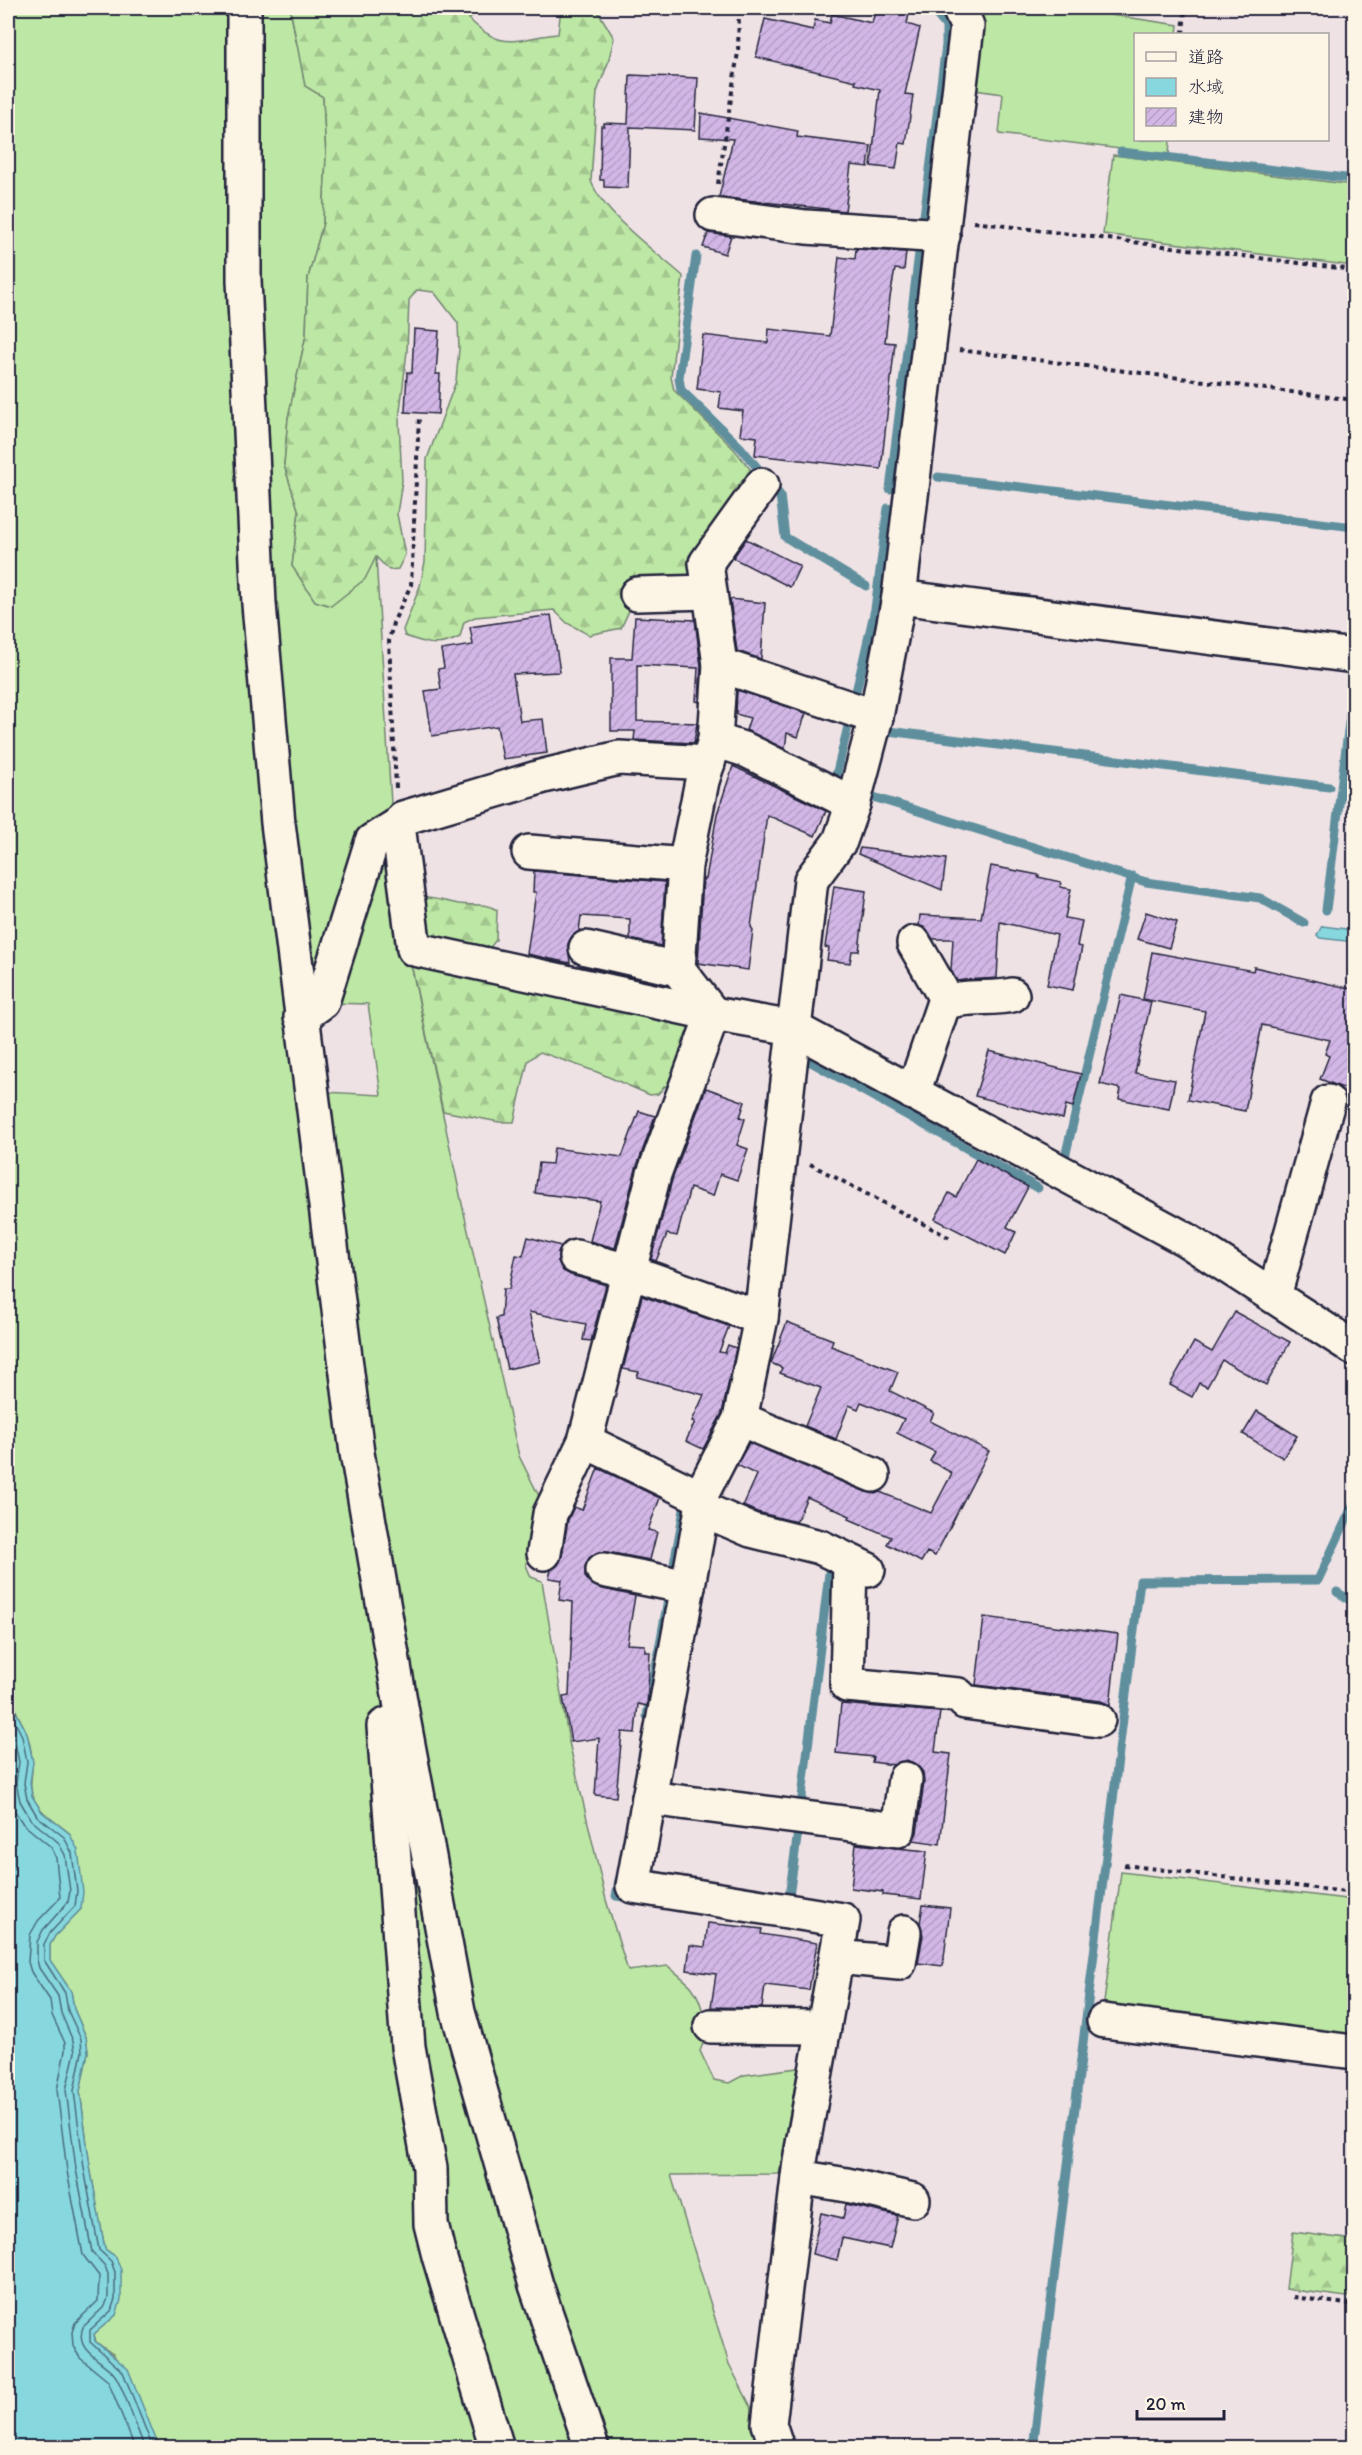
<svg xmlns="http://www.w3.org/2000/svg" width="1362" height="2455" viewBox="0 0 1362 2455" font-family="Itim,'Klee One',sans-serif">
  <style>
    .grass { fill: #bde7a4; stroke: #708470; stroke-width: 1.5 }
    .forest { fill: url(#forest-firs); stroke: #708470; stroke-width: 1.5 }
    .water { fill: #86d8de; stroke: #5e8f9d; stroke-width: 1.5 }
    .lines { fill: none; stroke-linecap: round; stroke-linejoin: round }
    .shore { stroke: #4a6b7c; stroke-width: 1.5 }
    .stream { stroke: #5e8f9d; stroke-width: 9 }
    .building { fill: url(#building-hatch); stroke: #22223b; stroke-width: 1.5 }
    .minor-casing { stroke: #22223b; stroke-width: 38 }
    .path { stroke: #22223b; stroke-width: 4; stroke-dasharray: 4.5 4.5; stroke-linecap: butt }
    .minor { stroke: #fcf5e5; stroke-width: 33 }
  </style>
  <defs>
    <pattern id="forest-firs" width="22" height="20" patternUnits="userSpaceOnUse" patternTransform="scale(1.5)"><rect width="22" height="20" fill="#bde7a4"/><path d="M5 1l3.5 6h-7zM16 11l3.5 6h-7z" fill="#a2c68e"/></pattern>
    <pattern id="building-hatch" width="6" height="6" patternUnits="userSpaceOnUse" patternTransform="scale(1.5)"><rect width="6" height="6" fill="#d2b7e6"/><path d="M-1 1l2-2M0 6l6-6M5 7l2-2" fill="none" stroke="#b49dc6"/></pattern>
  </defs>
  <rect width="100%" height="100%" fill="#efe2e5"/>
  <filter id="ink" filterUnits="userSpaceOnUse"><feTurbulence type="fractalNoise" baseFrequency=".0167" numOctaves="2"/><feDisplacementMap in="SourceGraphic" scale="12" xChannelSelector="R" yChannelSelector="G"/><feConvolveMatrix kernelMatrix="1 2 1 2 8 2 1 2 1" color-interpolation-filters="sRGB"/></filter>
  <g filter="url(#ink)">
    <g class="grass">
      <path d="M8,8H235L246,581L385,1696L374,1727L418,2043L394,1750L577,2447H159L114,2355L96,2342L94,2334L116,2315V2257L105,2249L90,2167L80,2091L88,2052L86,2037L74,2009L71,1991L50,1961V1945L55,1936L81,1909L69,1833C56,1822 41,1814 34,1799C27,1785 34,1772 32,1759C31,1750 30,1740 26,1732C23,1723 17,1716 15,1707C4,1658 8,1598 8,1548C8,1524 16,1500 8,1476Z"/>
      <polygon points="259,8 290,8 296,41 323,97 326,156 323,223 308,278 306,335 288,418 284,465 299,512 292,566 376,557 392,820 310,999 284,770 258,375"/>
      <polygon points="975,8 1065,8 1178,25 1177,34 1136,34 1136,140 1170,140 1169,155 999,134 1003,94 975,90"/>
      <polygon points="1113,155 1354,185 1354,266 1103,234"/>
      <path d="M385,842L462,1204L519,1456L546,1510L526,1565L531,1577L542,1581L569,1742L606,1900L628,1971L668,1966C676,1973 684,1979 691,1986C704,2002 709,2033 700,2051L714,2080L729,2083L744,2075L798,2068L779,2174L671,2175L729,2364L764,2432L770,2447H606L556,2299L476,2025L372,1462L324,1092L381,1095L368,1004L327,1003Z"/>
      <polygon points="1121,1872 1354,1900 1354,2042 1103,2010"/>
    </g>
    <g class="forest">
      <path d="M290,8H481L469,19C504,53 515,38 558,34L561,8H596L614,38L608,63L597,92L591,181C604,215 655,251 683,276L671,377L674,390L734,449L760,481L705,589L634,600L621,628L589,635L567,623L554,610L475,617L464,622L460,637C438,648 427,644 405,636L403,630L420,586L425,562L427,459L456,381L459,349L458,323L434,292L417,290L409,300L407,351L399,420L402,481L397,514L405,555L398,569L389,570L376,557L365,579L331,606L315,601L292,566L299,512L284,465L288,418L306,335L308,278L323,223L326,156L323,97L305,86Z"/>
      <path d="M416,897C431,897 444,901 459,904C473,906 484,902 497,910L496,940L488,950L421,942Z"/>
      <polygon points="410,959 701,1019 677,1087 665,1086 658,1094 650,1095 597,1072 540,1052 528,1061 514,1122 499,1122 443,1111"/>
      <polygon points="1293,2232 1354,2240 1354,2298 1286,2289"/>
    </g>
    <g class="water">
      <polygon points="1322,926 1354,930 1354,942 1320,938 1317,935"/>
      <polygon points="8,1636 11,1682 15,1710 27,1733 33,1762 30,1783 32,1796 42,1812 69,1833 78,1850 83,1892 81,1909 55,1936 50,1945 50,1960 71,1991 74,2009 86,2037 88,2052 80,2091 90,2167 105,2249 116,2257 121,2270 121,2300 116,2315 94,2334 95,2341 128,2369 159,2447 8,2447"/>
    </g>
    <g class="lines">
      <g class="shore">
        <polyline points="8,1699 10,1712 22,1736 27,1762 24,1783 27,1799 37,1816 64,1837 72,1853 77,1891 75,1906 50,1933 44,1944 44,1960 65,1993 68,2011 81,2039 82,2052 74,2091 84,2168 99,2250 111,2261 115,2272 115,2299 111,2311 90,2330 90,2342 123,2372 153,2448"/>
        <path d="M8,1724L14,1738L19,1762L16,1783L20,1801L31,1820L58,1842L65,1855L70,1891L68,1902L43,1930L37,1942V1960L39,1968L58,1996L61,2013L73,2041L75,2052L66,2090L76,2169L92,2252L105,2266L108,2274V2298L105,2306L83,2327C74,2351 101,2359 114,2374C123,2385 137,2431 145,2448"/>
        <polyline points="8,1788 11,1805 23,1824 51,1847 56,1858 60,1898 38,1921 30,1935 28,1962 31,1972 50,2000 52,2015 65,2043 65,2051 57,2090 67,2171 83,2255 99,2276 98,2301 75,2323 72,2332 73,2346 80,2358 108,2381 135,2448"/>
      </g>
      <g class="stream">
        <polyline points="1121,152 1354,179"/>
        <polyline points="924,216 946,45 946,26 931,8"/>
        <polyline points="696,256 679,378 681,390 741,448 780,495 785,537 866,586"/>
        <polyline points="938,477 1354,527"/>
        <polyline points="890,489 920,245"/>
        <polyline points="855,696 875,609 888,508"/>
        <polyline points="888,731 1329,787"/>
        <polyline points="835,780 850,718"/>
        <polyline points="873,797 1146,882 1260,898 1304,923"/>
        <polyline points="1326,910 1354,682"/>
        <polyline points="811,1062 1038,1188"/>
        <polyline points="1065,1157 1132,876"/>
        <polyline points="672,1575 685,1504"/>
        <polyline points="1337,1592 1354,1603"/>
        <polyline points="647,1716 669,1594"/>
        <polyline points="801,1805 830,1565 823,1563"/>
        <polyline points="619,1880 616,1896 631,1898"/>
        <polyline points="789,1897 798,1831"/>
        <polyline points="1033,2448 1140,1581 1318,1580 1354,1503"/>
      </g>
    </g>
    <g class="building">
      <polygon points="876,8 904,8 903,12 909,14 907,24 920,28 905,94 913,95 906,144 900,143 896,169 871,166 880,90 855,84 856,81 756,57 765,19 813,30 815,20 830,23 832,14 872,23"/>
      <polygon points="630,75 698,78 695,130 630,127 628,188 604,187 604,180 600,180 601,126 604,126 604,123 628,124"/>
      <polygon points="701,113 798,131 797,137 871,146 868,167 851,165 845,211 719,197 733,139 700,137"/>
      <polygon points="708,233 731,236 725,254 703,247"/>
      <polygon points="856,249 906,252 904,270 895,269 890,297 885,342 895,343 881,469 755,455 757,437 740,435 743,411 719,408 721,392 697,389 703,335 768,343 769,329 830,336 839,257 855,259"/>
      <polygon points="414,329 439,331 436,374 440,374 438,414 405,412 407,372 412,373"/>
      <polygon points="746,539 800,566 790,587 733,558"/>
      <polygon points="730,599 765,603 761,659 737,651"/>
      <polygon points="551,615 560,672 513,674 520,721 543,719 547,753 503,759 497,726 432,736 425,691 441,689 438,669 444,668 441,650 473,645 470,627"/>
      <polygon points="635,617 695,620 701,666 699,702 696,701 698,668 637,665 637,721 697,723 694,743 634,740 635,731 611,731 611,658 632,658"/>
      <polygon points="737,690 806,713 798,737 787,733 785,749 746,730 750,718 736,714"/>
      <polygon points="733,766 826,811 815,836 767,815 751,927 753,930 748,970 698,963 703,879 706,879 717,814"/>
      <polygon points="860,848 946,859 942,890 858,854"/>
      <polygon points="991,866 1039,875 1038,877 1061,882 1060,887 1071,889 1065,918 1082,921 1077,946 1082,947 1073,990 1047,985 1057,935 1000,922 997,978 957,981 951,970 953,939 933,939 924,927 919,926 920,915 981,918"/>
      <polygon points="534,871 665,882 661,946 630,939 630,919 581,916 579,931 572,936 568,944 570,963 527,954 536,892 533,892"/>
      <polygon points="834,886 866,891 859,951 852,951 850,963 827,960 829,948 825,947"/>
      <polygon points="1146,912 1177,922 1169,948 1137,939"/>
      <polygon points="1152,952 1253,971 1254,967 1352,989 1354,984 1354,1074 1348,1090 1320,1079 1329,1056 1325,1054 1330,1040 1262,1025 1245,1111 1188,1100 1205,1011 1143,999"/>
      <polygon points="1121,995 1151,1002 1135,1073 1175,1080 1169,1109 1119,1099 1121,1089 1100,1084"/>
      <polygon points="989,1051 1081,1074 1073,1107 1066,1105 1063,1119 975,1096"/>
      <polygon points="706,1088 745,1102 740,1117 745,1119 737,1145 748,1149 737,1180 720,1174 713,1196 690,1188 677,1236 667,1234 656,1261 651,1259 672,1180"/>
      <polygon points="639,1111 655,1116 636,1169 615,1248 590,1241 600,1201 535,1193 539,1163 552,1164 554,1148 622,1157"/>
      <polygon points="976,1159 1028,1187 1007,1227 1016,1232 1005,1255 935,1219 949,1193 956,1197"/>
      <polygon points="528,1237 561,1246 558,1253 558,1261 563,1271 571,1275 606,1285 591,1341 583,1340 586,1324 529,1312 540,1362 507,1369 496,1318 501,1317 503,1289 509,1289 516,1255 523,1256"/>
      <polygon points="642,1296 729,1326 719,1352 725,1353 728,1345 736,1348 722,1413 703,1449 686,1441 695,1422 692,1421 704,1395 637,1377 639,1372 623,1369"/>
      <polygon points="1235,1312 1290,1342 1266,1385 1222,1360 1207,1387 1199,1383 1192,1397 1170,1385 1194,1342 1212,1352"/>
      <polygon points="787,1322 833,1340 831,1346 898,1372 890,1391 934,1413 930,1421 989,1451 935,1556 927,1552 921,1562 887,1544 891,1537 849,1519 850,1516 807,1497 796,1522 757,1512 743,1506 757,1475 737,1465 749,1443 866,1492 875,1494 880,1492 931,1513 952,1473 930,1461 935,1452 897,1433 904,1419 861,1402 858,1409 849,1405 836,1439 805,1426 821,1388 780,1373 782,1368 771,1363"/>
      <polygon points="1257,1411 1297,1436 1283,1458 1243,1434"/>
      <polygon points="598,1468 660,1498 648,1530 657,1532 650,1560 607,1552 598,1552 589,1558 585,1567 585,1577 591,1584 599,1588 635,1596 627,1644 645,1645 645,1652 650,1652 647,1706 638,1704 635,1733 622,1732 616,1797 595,1795 599,1738 571,1742 563,1697 569,1696 573,1602 559,1600 562,1580 549,1578 551,1570 558,1565 562,1556 568,1520 574,1507 582,1510"/>
      <polygon points="984,1617 1118,1634 1110,1705 1101,1701 976,1685"/>
      <polygon points="841,1704 940,1712 935,1752 951,1754 940,1844 913,1840 917,1833 924,1782 923,1772 917,1765 907,1760 894,1765 872,1762 873,1757 836,1753"/>
      <polygon points="856,1844 927,1851 921,1899 883,1895 883,1892 851,1888"/>
      <polygon points="923,1905 950,1908 943,1966 918,1963 923,1935 920,1923"/>
      <polygon points="708,1923 762,1929 761,1934 817,1943 809,1990 765,1985 762,2008 711,2007 716,1974 687,1970 690,1945 705,1947"/>
      <polygon points="846,2204 898,2216 890,2248 842,2238 837,2260 812,2254 821,2213 843,2218"/>
    </g>
    <g class="lines">
      <g class="minor-casing">
        <g id="minor">
          <polyline points="244,8 244,280 259,604 278,823 357,1453 403,1718 458,2012 536,2285 592,2448"/>
          <polyline points="713,215 806,227 943,236"/>
          <polyline points="637,594 709,592"/>
          <polyline points="899,597 1354,656"/>
          <polyline points="720,665 876,717"/>
          <polyline points="715,740 720,665 706,563 762,485"/>
          <polyline points="398,825 403,818 544,776 619,758 708,763"/>
          <polyline points="529,852 685,865"/>
          <polyline points="914,943 948,1002"/>
          <polyline points="586,948 678,969"/>
          <polyline points="301,1017 322,1002 372,841 398,825 414,949 713,1014 793,1028 1185,1239 1354,1348"/>
          <path d="M913,1093L943,1005C957,994 993,1000 1012,995"/>
          <polyline points="576,1257 628,1271 761,1318"/>
          <polyline points="1274,1296 1328,1102"/>
          <polyline points="740,1419 873,1475"/>
          <polyline points="700,1497 585,1441 654,1174 713,1014 678,969 685,865 702,781 715,740 746,750 853,804"/>
          <polyline points="702,1509 751,1530 820,1547 868,1570"/>
          <polyline points="544,1553 550,1514 585,1441"/>
          <polyline points="850,1562 847,1685 958,1695 965,1702 1098,1720"/>
          <polyline points="603,1570 688,1587"/>
          <polyline points="398,1720 384,1726 408,2047 430,2168 431,2224 439,2256 497,2448"/>
          <polyline points="649,1798 898,1830 905,1779"/>
          <polyline points="837,1957 899,1963 904,1932"/>
          <polyline points="1104,2021 1354,2052"/>
          <polyline points="711,2026 824,2027"/>
          <polyline points="798,2177 847,2185 913,2200"/>
          <polyline points="777,2448 769,2424 800,2161 843,1920 633,1886 702,1509 700,1497 740,1419 761,1318 811,880 840,841 853,804 876,717 899,597 967,26 959,8"/>
        </g>
      </g>
      <g class="path">
        <polyline points="1183,34 1185,8"/>
        <polyline points="718,184 738,52 739,8"/>
        <polyline points="974,222 1354,270"/>
        <polyline points="959,350 1354,400"/>
        <polyline points="396,788 389,641 393,623 411,585 419,417"/>
        <polyline points="810,1164 952,1239"/>
        <polyline points="1124,1865 1354,1893"/>
        <polyline points="1293,2297 1354,2305"/>
      </g>
      <use href="#minor" class="minor"/>
    </g>
  </g>
  <rect width="1362" height="2455" fill="none" stroke="#fcf5e5" stroke-width="30"/>
  <rect x="15" y="15" width="1332" height="2425" fill="none" stroke="#22223b" stroke-width="2" filter="url(#ink)"/>
  <rect x="1134" y="33" width="195" height="108" fill="#fcf5e5" stroke="#a5a1a1" stroke-width="1.5"/>
  <rect x="1146" y="52" width="30" height="9" fill="#fcf5e5" stroke="#a5a1a1" stroke-width="1.5"/>
  <text x="1188" y="63" font-size="18" fill="#22223b">道路</text>
  <rect x="1146" y="78" width="30" height="18" fill="#86d8de" stroke="#a5a1a1" stroke-width="1.5"/>
  <text x="1188" y="93" font-size="18" fill="#22223b">水域</text>
  <rect x="1146" y="108" width="30" height="18" fill="url(#building-hatch)" stroke="#a5a1a1" stroke-width="1.5"/>
  <text x="1188" y="123" font-size="18" fill="#22223b">建物</text>
  <path d="M1137 2410v9h87v-9" fill="none" stroke="#22223b" stroke-width="3"/>
  <text x="1146" y="2410" font-size="18" fill="#22223b" stroke="#fcf5e5" stroke-width="4.5" paint-order="stroke">20 m</text>
</svg>
